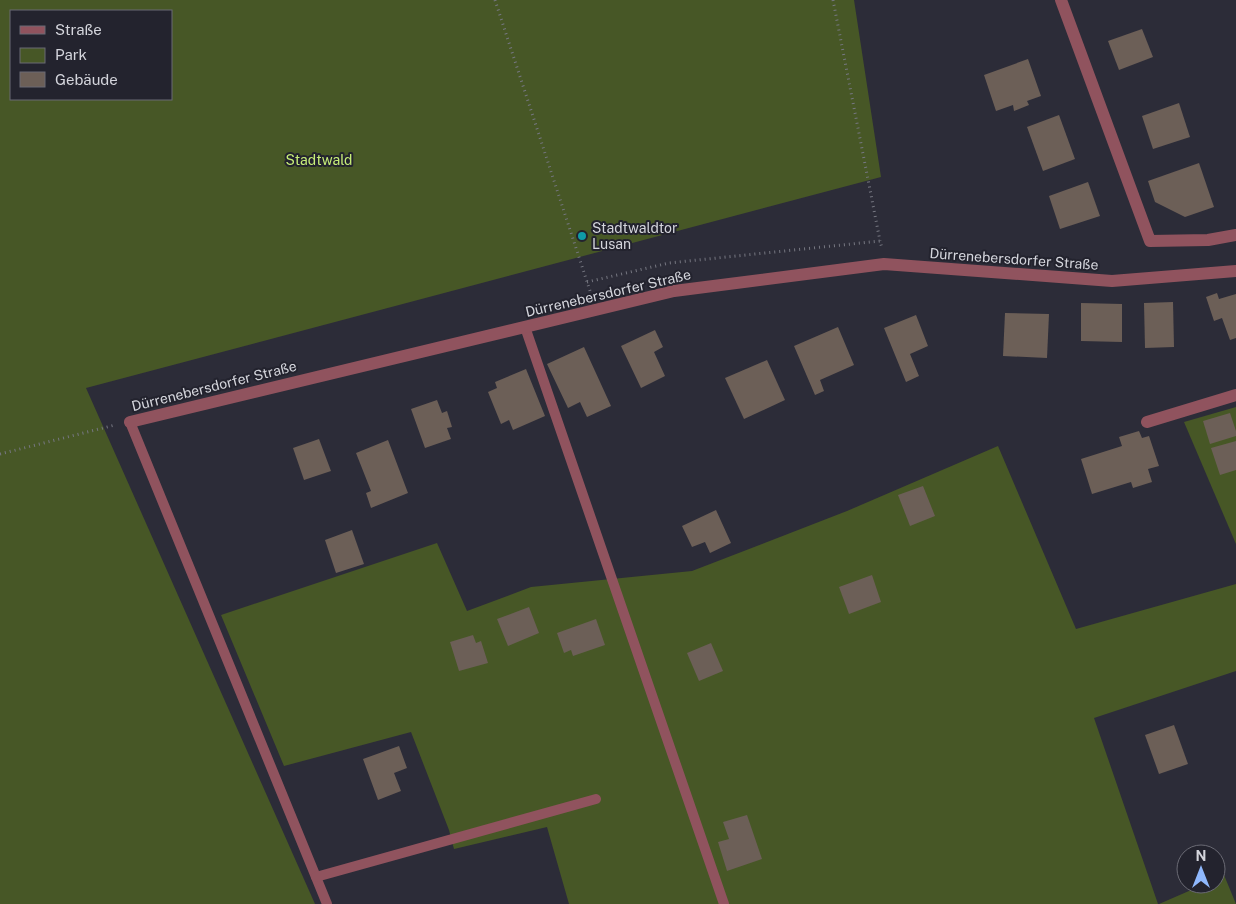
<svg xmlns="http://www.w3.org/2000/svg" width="1236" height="904" viewBox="0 0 1236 904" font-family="'Public Sans',sans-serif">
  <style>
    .green { fill: #475726; fill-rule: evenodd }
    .building { fill: #6c5f57 }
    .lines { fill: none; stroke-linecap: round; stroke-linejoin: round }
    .path { stroke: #767781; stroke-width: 3; stroke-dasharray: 1 4; stroke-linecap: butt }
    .service { stroke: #90535e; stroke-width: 10 }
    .minor { stroke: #90535e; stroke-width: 12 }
    .culture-dot { fill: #0f9aa8; stroke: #23232e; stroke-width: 2 }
    .labels { text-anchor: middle; stroke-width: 4; stroke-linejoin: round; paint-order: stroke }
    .park-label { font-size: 14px; fill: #c7ee78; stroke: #23232e }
    .poi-label { font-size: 14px; fill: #d4d5dc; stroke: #23232e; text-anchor: start }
    .street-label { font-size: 14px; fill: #d4d5dc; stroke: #23232e }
  </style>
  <rect width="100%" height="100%" fill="#2c2c38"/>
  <g class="green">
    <path d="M0,0H854L881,177L86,388L315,904H0ZM171,11V99H11V11Z"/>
    <polygon points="1236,407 1236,544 1184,422"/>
    <polygon points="998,446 1076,629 1236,584 1236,671 1094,718 1158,904 569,904 547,827 454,849 449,830 411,732 284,766 221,615 437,543 467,611 531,587 692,571 847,511"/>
    <polygon points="1224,875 1236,904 1159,904 1205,884 1216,884 1216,879"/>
  </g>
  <g class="building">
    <polygon points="1142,29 1153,57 1119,70 1108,41"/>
    <polygon points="1028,59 1041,96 1027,101 1029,105 1014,111 1013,105 996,111 984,75"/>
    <polygon points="1179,103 1190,137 1153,149 1142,116"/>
    <polygon points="1059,115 1075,159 1043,171 1027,127"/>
    <polygon points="1199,163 1214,207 1185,217 1155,202 1148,181"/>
    <polygon points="1088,182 1100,216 1060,229 1049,196"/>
    <polygon points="1217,293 1219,299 1236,294 1236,338 1230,340 1222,318 1214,321 1206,297"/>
    <polygon points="1173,302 1174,347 1145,348 1144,303"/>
    <polygon points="1081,303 1122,304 1122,342 1081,341"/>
    <polygon points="1005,313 1049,314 1047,358 1003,356"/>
    <polygon points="916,315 928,346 910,354 919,376 906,382 884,328"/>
    <polygon points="838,327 854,365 820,380 824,391 815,395 794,346"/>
    <polygon points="655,330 663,347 654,352 665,376 641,388 621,346"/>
    <polygon points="584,347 611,406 587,417 580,402 568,408 547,364"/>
    <polygon points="767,360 785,400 744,419 725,378"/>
    <polygon points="526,369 545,416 513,430 509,420 501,424 488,392 497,388 495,382"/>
    <polygon points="437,400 442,413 447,411 452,427 447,428 451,439 425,448 411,409"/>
    <polygon points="1230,413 1236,431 1236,436 1210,444 1203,421"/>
    <polygon points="1139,431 1142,438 1149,436 1159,466 1148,469 1152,482 1133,488 1131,482 1092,494 1081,459 1122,446 1119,437"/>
    <polygon points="319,439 331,471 304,480 293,448"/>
    <polygon points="388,440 408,493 371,508 366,493 371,491 356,453"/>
    <polygon points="1236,441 1236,470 1220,475 1211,448"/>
    <polygon points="923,486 935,516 910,526 898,495"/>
    <polygon points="716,510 731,543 710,553 705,542 692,547 682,526"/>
    <polygon points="352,530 364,564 336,573 325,540"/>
    <polygon points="872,575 881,602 849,614 839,587"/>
    <polygon points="529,607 539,633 508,646 497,619"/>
    <polygon points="596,619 605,645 573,656 571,650 564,653 557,633"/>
    <polygon points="473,635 476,643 481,641 488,663 459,671 450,642"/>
    <polygon points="711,643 723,671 699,681 687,653"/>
    <polygon points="1174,725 1188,764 1159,774 1145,735"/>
    <polygon points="399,746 407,768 394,773 401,791 378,800 363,759"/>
    <polygon points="747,815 762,859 727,871 718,842 729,839 723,822"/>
  </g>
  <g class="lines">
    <g class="path">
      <polyline points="495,0 591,294"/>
      <polyline points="833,0 880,241"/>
      <polyline points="587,282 669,263 880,241 882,248"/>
      <polyline points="0,454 115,425"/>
    </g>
    <g class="service">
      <polyline points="525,327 724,904"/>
      <polyline points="130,422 327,904"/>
      <polyline points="316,877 596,799"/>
    </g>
    <g class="minor">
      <polyline points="1061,0 1150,241 1208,240 1236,235"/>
      <polyline points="130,422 674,291 884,264 1112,281 1236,271"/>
      <polyline points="1147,422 1236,395"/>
    </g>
  </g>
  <circle class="culture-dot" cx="582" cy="236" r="5"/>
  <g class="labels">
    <g class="park-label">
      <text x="319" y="165">Stadtwald</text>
    </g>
    <g class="poi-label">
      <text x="592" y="233">Stadtwaldtor<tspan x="592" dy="16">Lusan</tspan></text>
    </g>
    <g class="street-label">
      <text transform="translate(1014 259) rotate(4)" y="5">Dürrenebersdorfer Straße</text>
      <text transform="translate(608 293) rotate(-13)" y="5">Dürrenebersdorfer Straße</text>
      <text transform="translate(214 386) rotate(-14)" y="5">Dürrenebersdorfer Straße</text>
    </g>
  </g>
  <rect x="10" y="10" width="162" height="90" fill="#23232e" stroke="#6a6a74"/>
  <rect x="20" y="26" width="25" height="8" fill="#90535e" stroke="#6a6a74"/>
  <text x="55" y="35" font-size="15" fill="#d4d5dc">Straße</text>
  <rect x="20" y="48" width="25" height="15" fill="#475726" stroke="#6a6a74"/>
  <text x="55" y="60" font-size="15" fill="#d4d5dc">Park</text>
  <rect x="20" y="72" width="25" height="15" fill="#6c5f57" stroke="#6a6a74"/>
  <text x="55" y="85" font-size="15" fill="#d4d5dc">Gebäude</text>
  <g transform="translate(1201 869)"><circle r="24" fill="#23232e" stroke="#6a6a74"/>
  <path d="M0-4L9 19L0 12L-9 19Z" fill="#8fb8fd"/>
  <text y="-8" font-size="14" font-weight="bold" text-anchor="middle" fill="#d4d5dc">N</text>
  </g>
</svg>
